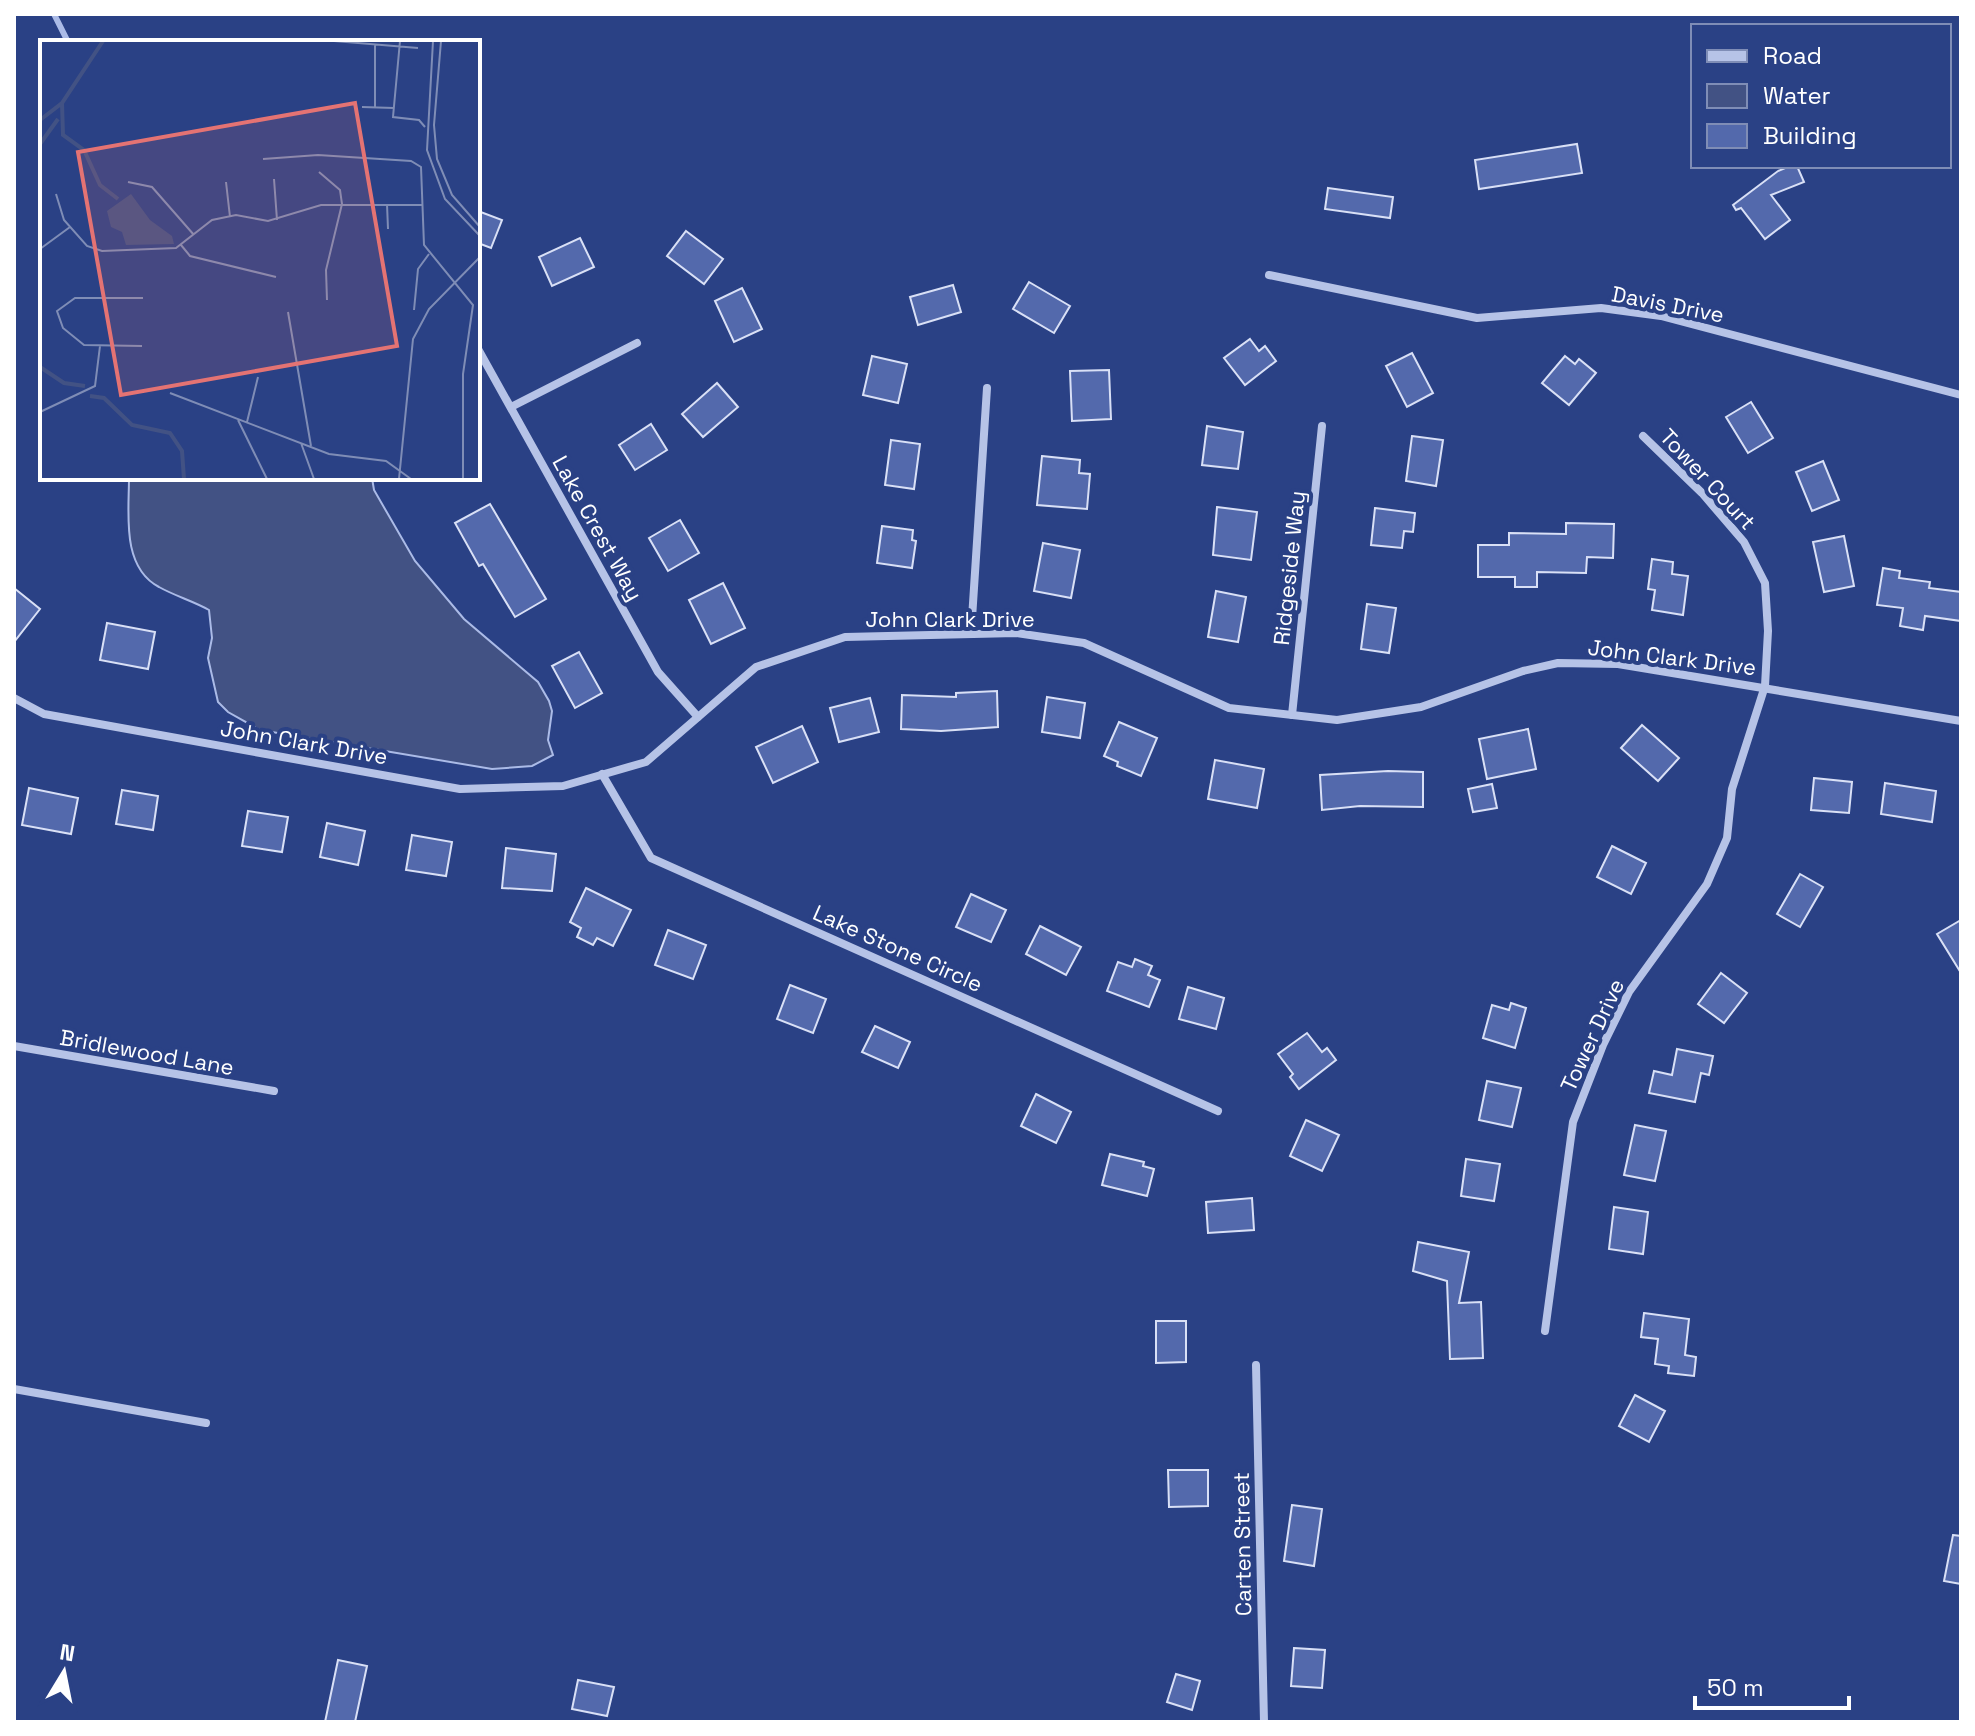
<svg xmlns="http://www.w3.org/2000/svg" width="1975" height="1736" viewBox="0 0 1975 1736" font-family="'Space Grotesk',sans-serif">
  <style>
    .water { fill: #425284; stroke: #abbbe7; stroke-width: 2 }
    .lines { fill: none; stroke-linecap: round; stroke-linejoin: round }
    .stream { stroke: #abbbe7; stroke-width: 6 }
    .building { fill: #5369ac; stroke: #d9e0f6; stroke-width: 2 }
    .minor { stroke: #b6c3e7; stroke-width: 8 }
    .labels { text-anchor: middle; stroke-width: 8; stroke-linejoin: round; paint-order: stroke }
    .street-label { font-size: 22px; fill: #fff; stroke: #2a4185 }
    .inset-river { fill: none; stroke: #425284; stroke-width: 4 }
    .inset-road { fill: none; stroke: #7f8db6; stroke-width: 2 }
    .view { fill: #e47373; fill-opacity: 0.15; stroke: #e47373; stroke-width: 4 }
    .inset-edge { fill: none; stroke: #fff; stroke-width: 4 }
  </style>
  <rect width="100%" height="100%" fill="#2a4185"/>
  <path class="water" d="M129,478H372L374,490L415,561L464,619L538,682L549,701L552,711L548,740L553,755L532,766L492,769L260,730L228,712L218,702L208,658L212,638L209,610C193,601 175,596 159,587C121,567 129,513 129,478Z"/>
  <g class="lines">
    <polyline class="stream" points="54,14 68,42"/>
  </g>
  <g class="building">
    <polygon points="1577,144 1582,173 1479,189 1475,160"/>
    <polygon points="1790,166 1797,166 1804,182 1771,195 1790,220 1765,239 1741,208 1736,210 1733,205 1778,171"/>
    <polygon points="1328,188 1393,197 1390,218 1325,209"/>
    <polygon points="478,211 502,220 491,248 478,243"/>
    <polygon points="686,231 723,259 704,284 667,256"/>
    <polygon points="580,238 594,267 552,286 539,257"/>
    <polygon points="1029,282 1070,306 1054,333 1013,309"/>
    <polygon points="953,285 961,312 918,325 910,297"/>
    <polygon points="742,288 762,329 734,342 715,301"/>
    <polygon points="1250,339 1259,351 1265,346 1276,361 1245,385 1224,358"/>
    <polygon points="1412,353 1433,393 1407,407 1386,366"/>
    <polygon points="872,356 907,364 898,403 863,395"/>
    <polygon points="1565,356 1575,364 1579,359 1596,373 1569,405 1542,383"/>
    <polygon points="1109,370 1111,419 1072,421 1070,371"/>
    <polygon points="717,383 738,407 703,437 682,414"/>
    <polygon points="1751,402 1773,438 1748,453 1726,417"/>
    <polygon points="651,424 667,450 635,470 619,445"/>
    <polygon points="1207,426 1243,432 1238,469 1202,465"/>
    <polygon points="1412,436 1443,440 1436,486 1406,481"/>
    <polygon points="891,440 920,444 914,489 885,485"/>
    <polygon points="1042,456 1080,460 1079,473 1090,474 1087,509 1037,505"/>
    <polygon points="1823,461 1839,500 1812,511 1796,472"/>
    <polygon points="490,504 546,599 515,617 483,564 479,566 455,523"/>
    <polygon points="1217,507 1257,512 1251,560 1213,555"/>
    <polygon points="1375,508 1415,513 1413,532 1404,531 1402,548 1371,545"/>
    <polygon points="680,520 699,553 668,571 649,538"/>
    <polygon points="1566,523 1614,524 1613,558 1587,557 1586,573 1537,572 1537,587 1515,587 1515,577 1478,577 1478,545 1509,545 1509,533 1566,534"/>
    <polygon points="882,526 913,530 912,540 916,541 912,568 877,563"/>
    <polygon points="1844,536 1854,586 1824,592 1813,542"/>
    <polygon points="1043,543 1080,550 1071,598 1034,591"/>
    <polygon points="1652,559 1673,562 1672,574 1688,576 1683,615 1652,610 1655,590 1648,589"/>
    <polygon points="1883,568 1900,571 1899,578 1930,582 1929,588 1961,592 1961,621 1925,616 1923,630 1900,626 1903,608 1877,605"/>
    <polygon points="723,583 745,628 711,644 689,600"/>
    <polygon points="14,588 40,609 14,642"/>
    <polygon points="1216,591 1246,597 1238,642 1208,637"/>
    <polygon points="1367,604 1396,608 1389,653 1361,649"/>
    <polygon points="107,623 155,632 148,669 100,660"/>
    <polygon points="579,652 602,693 575,708 552,666"/>
    <polygon points="997,691 998,727 941,731 901,729 902,695 956,697 956,693"/>
    <polygon points="1047,697 1085,703 1080,738 1042,732"/>
    <polygon points="870,698 879,732 839,742 830,708"/>
    <polygon points="1119,722 1157,738 1141,776 1117,766 1118,762 1104,756"/>
    <polygon points="1642,725 1679,758 1658,781 1621,748"/>
    <polygon points="802,726 818,762 773,783 756,747"/>
    <polygon points="1528,729 1536,769 1487,779 1479,739"/>
    <polygon points="1215,760 1264,769 1257,808 1208,799"/>
    <polygon points="1388,771 1423,772 1423,807 1360,806 1322,810 1320,775"/>
    <polygon points="1814,778 1852,782 1849,813 1811,810"/>
    <polygon points="1885,783 1936,791 1932,822 1881,814"/>
    <polygon points="1492,784 1497,808 1473,812 1468,789"/>
    <polygon points="29,788 78,798 71,834 22,825"/>
    <polygon points="122,790 158,796 153,830 116,824"/>
    <polygon points="248,811 288,817 282,852 242,846"/>
    <polygon points="327,823 365,831 358,865 320,857"/>
    <polygon points="412,835 452,842 446,876 406,870"/>
    <polygon points="1612,846 1646,863 1631,894 1597,877"/>
    <polygon points="506,848 556,854 552,891 502,888"/>
    <polygon points="1800,874 1823,887 1800,927 1777,914"/>
    <polygon points="586,888 631,910 613,946 597,938 593,945 577,937 581,928 570,922"/>
    <polygon points="971,894 1006,910 991,942 956,927"/>
    <polygon points="1961,920 1961,973 1937,934"/>
    <polygon points="1040,926 1081,947 1066,975 1026,954"/>
    <polygon points="668,930 706,945 693,979 655,965"/>
    <polygon points="1135,959 1152,966 1148,975 1160,980 1149,1007 1107,991 1118,962 1132,967"/>
    <polygon points="1721,973 1747,993 1724,1023 1698,1004"/>
    <polygon points="790,985 826,999 813,1033 777,1019"/>
    <polygon points="1188,987 1224,998 1216,1029 1179,1019"/>
    <polygon points="1511,1003 1526,1008 1515,1048 1483,1038 1492,1005 1509,1010"/>
    <polygon points="875,1026 910,1042 898,1068 862,1052"/>
    <polygon points="1307,1033 1322,1052 1327,1048 1336,1060 1299,1089 1290,1077 1293,1074 1278,1054"/>
    <polygon points="1677,1049 1713,1056 1709,1075 1701,1073 1695,1102 1649,1093 1654,1071 1672,1075"/>
    <polygon points="1487,1081 1521,1088 1512,1127 1479,1120"/>
    <polygon points="1036,1094 1071,1112 1056,1143 1021,1126"/>
    <polygon points="1306,1120 1339,1135 1322,1171 1290,1156"/>
    <polygon points="1635,1125 1666,1131 1655,1181 1624,1175"/>
    <polygon points="1110,1154 1144,1162 1143,1166 1154,1169 1147,1196 1102,1185"/>
    <polygon points="1466,1159 1500,1164 1494,1201 1461,1196"/>
    <polygon points="1252,1198 1254,1230 1208,1233 1206,1202"/>
    <polygon points="1614,1207 1648,1212 1643,1254 1609,1249"/>
    <polygon points="1418,1242 1469,1252 1459,1303 1481,1302 1483,1358 1450,1359 1447,1281 1413,1271"/>
    <polygon points="1644,1313 1689,1319 1685,1355 1696,1357 1694,1376 1668,1373 1669,1366 1655,1364 1658,1339 1641,1337"/>
    <polygon points="1156,1321 1186,1321 1186,1362 1156,1363"/>
    <polygon points="1635,1395 1665,1411 1649,1442 1619,1426"/>
    <polygon points="1168,1470 1208,1470 1208,1506 1169,1507"/>
    <polygon points="1292,1505 1322,1509 1314,1566 1284,1561"/>
    <polygon points="1953,1535 1961,1536 1961,1584 1944,1581"/>
    <polygon points="1294,1648 1325,1650 1322,1688 1291,1686"/>
    <polygon points="338,1660 367,1666 355,1722 325,1722"/>
    <polygon points="1176,1674 1200,1681 1192,1710 1167,1702"/>
    <polygon points="578,1680 614,1687 607,1716 572,1709"/>
  </g>
  <g class="lines">
    <g class="minor">
      <polyline points="1269,275 1477,318 1601,308 1661,316 1961,395"/>
      <polyline points="478,349 658,672 698,717"/>
      <polyline points="511,407 637,343"/>
      <polyline points="971,634 987,388"/>
      <polyline points="14,698 44,714 460,789 563,786 646,762 756,667 845,637 1016,633 1084,643 1229,708 1337,720 1421,707 1523,671 1558,663 1618,664 1961,721"/>
      <polyline points="1292,715 1322,426"/>
      <polyline points="602,774 651,858 1218,1111"/>
      <polyline points="14,1046 274,1091"/>
      <polyline points="1545,1331 1573,1122 1603,1045 1629,992 1707,884 1727,838 1732,789 1765,686 1768,631 1765,583 1744,542 1702,493 1643,436"/>
      <polyline points="1256,1365 1264,1722"/>
      <polyline points="14,1389 206,1423"/>
    </g>
  </g>
  <g class="labels">
    <g class="street-label">
      <text transform="translate(1668 304) rotate(11)" y="8">Davis Drive</text>
      <text transform="translate(1708 479) rotate(47)" y="8">Tower Court</text>
      <text transform="translate(598 528) rotate(61)" y="8">Lake Crest Way</text>
      <text transform="translate(1289 568) rotate(-84)" y="8">Ridgeside Way</text>
      <text x="950" y="627">John Clark Drive</text>
      <text transform="translate(1672 657) rotate(7)" y="8">John Clark Drive</text>
      <text transform="translate(304 742) rotate(10)" y="8">John Clark Drive</text>
      <text transform="translate(898 948) rotate(24)" y="8">Lake Stone Circle</text>
      <text transform="translate(1592 1035) rotate(-65)" y="8">Tower Drive</text>
      <text transform="translate(147 1052) rotate(10)" y="8">Bridlewood Lane</text>
      <text transform="translate(1242 1544) rotate(-91)" y="8">Carten Street</text>
    </g>
  </g>
  <g transform="translate(40 40)">
    <rect width="440" height="440" fill="#2a4185"/>
    <path d="M91,154L110,180L132,196L134,204L86,205L82,192L71,187L67,171Z" fill="#425284"/>
    <path class="inset-river" d="M22,63L23,95L44,110L60,145L78,159M0,80L22,63L63,1M0,104L18,79M0,327L24,343L45,346M50,356L64,358L92,385L130,393L142,411L144,439"/>
    <path class="inset-road" d="M294,1L378,8M360,1L353,77L379,80L385,87M393,1L387,110L405,159L440,196M401,1L394,85L397,119L412,155L440,187M322,67L354,68M335,67V5M223,119L278,115L371,121L381,127L384,205L433,265L423,334V439M279,132L300,150L302,164L286,230L287,260M234,139L237,180M88,142L112,147L154,195M186,142L190,177M16,154L24,180L47,206L62,211L136,208L172,180L196,175L228,181L281,165H383M347,164L348,189M141,205L150,216L236,237M0,209L30,187M374,270L378,229L389,214M248,272L271,406M102,306L44,305L23,288L17,271L35,258H103M130,353L289,414L346,421L371,439M0,372L55,346L60,306M198,380L227,439M207,382L218,337M261,403L274,439M359,439L373,299L389,269L440,217"/>
    <path class="view" d="M315,63L357,306L81,355L38,112Z"/>
    <rect width="440" height="440" class="inset-edge"/>
  </g>
  <rect width="1975" height="1736" fill="none" stroke="#ffffff" stroke-width="32"/>
  <rect x="1691" y="24" width="260" height="144" fill="#2a4185" stroke="#7f8db6" stroke-width="2"/>
  <rect x="1707" y="50" width="40" height="12" fill="#b6c3e7" stroke="#7f8db6" stroke-width="2"/>
  <text x="1763" y="64" font-size="24" fill="#ffffff">Road</text>
  <rect x="1707" y="84" width="40" height="24" fill="#425284" stroke="#7f8db6" stroke-width="2"/>
  <text x="1763" y="104" font-size="24" fill="#ffffff">Water</text>
  <rect x="1707" y="124" width="40" height="24" fill="#5369ac" stroke="#7f8db6" stroke-width="2"/>
  <text x="1763" y="144" font-size="24" fill="#ffffff">Building</text>
  <g transform="translate(64 1672) rotate(10)" stroke="#2a4185" stroke-width="6" paint-order="stroke">
  <path d="M0-6L14 30L0 20L-14 30Z" fill="#ffffff"/>
  <text y="-12" font-size="22" font-weight="bold" text-anchor="middle" fill="#ffffff">N</text>
  </g>
  <path d="M1695 1696v12h154v-12" fill="none" stroke="#ffffff" stroke-width="4"/>
  <text x="1707" y="1696" font-size="24" fill="#ffffff" stroke="#2a4185" stroke-width="6" paint-order="stroke">50 m</text>
</svg>
